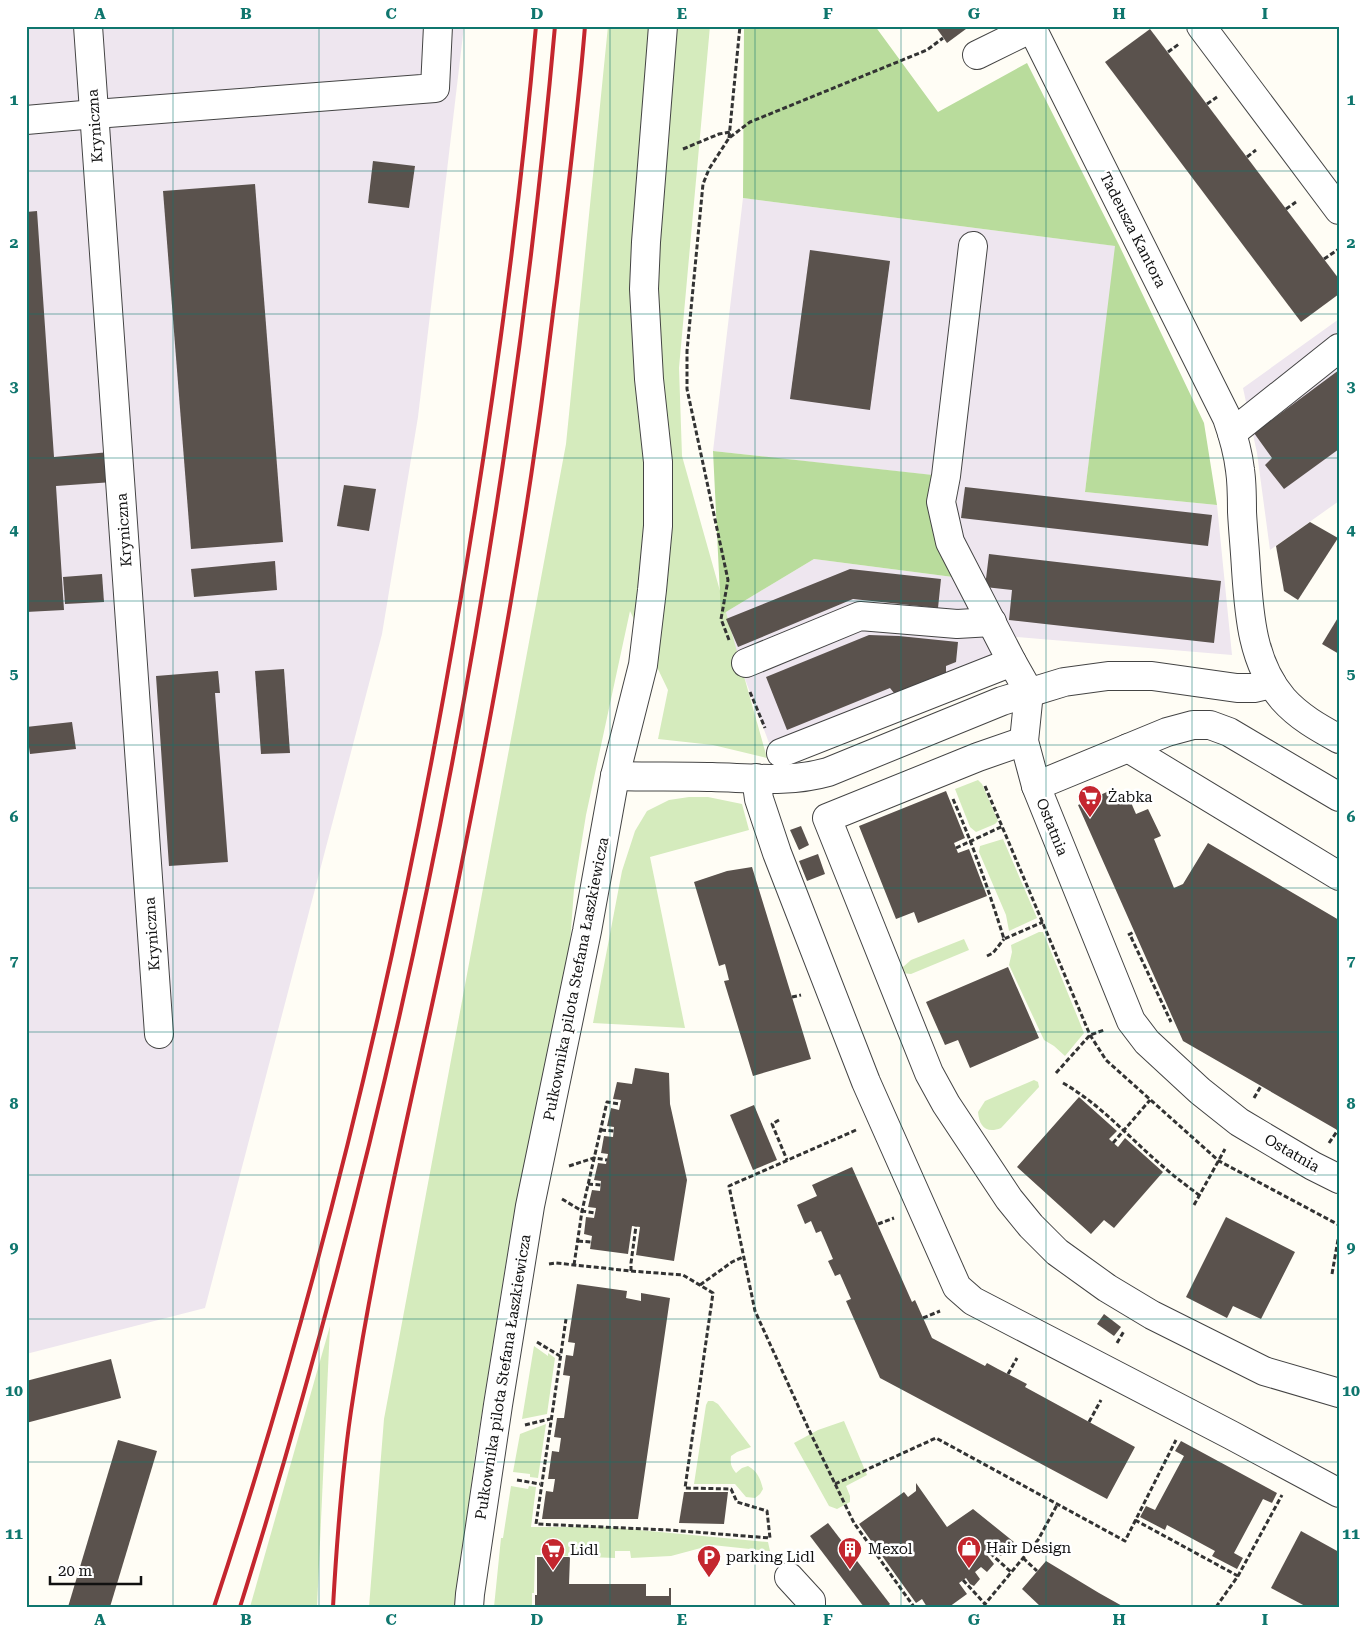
<svg xmlns="http://www.w3.org/2000/svg" width="1365" height="1633" viewBox="0 0 1365 1633" font-family="'Roboto Serif',serif">
  <style>
    .industrial { fill: #eee6ef }
    .green { fill: #d5ebbd }
    .forest { fill: #b9dc9c }
    .building { fill: #5a524d }
    .lines { fill: none; stroke-linecap: round; stroke-linejoin: round }
    .minor-casing { stroke: #444; stroke-width: 30 }
    .path { stroke: #333; stroke-width: 3; stroke-dasharray: 5 2.5; stroke-linecap: butt }
    .minor { stroke: #fff; stroke-width: 28 }
    .rail { stroke: #c4262e; stroke-width: 4 }
    .grid { fill: none; stroke: #0f766e; stroke-width: 1; stroke-opacity: 0.55 }
    .labels { text-anchor: middle; stroke-width: 5; stroke-linejoin: round; paint-order: stroke }
    .street-label { font-size: 15px; fill: #111; stroke: #fff }
    .poi-label { font-size: 15px; fill: #111; stroke: #fff; text-anchor: start }
    .neatline { fill: none; stroke: #0f766e; stroke-width: 2 }
    .grid-label { font-size: 16px; text-anchor: middle; font-weight: bold; fill: #0f766e }
  </style>
  <rect width="100%" height="100%" fill="#fffdf5"/>
  <g class="industrial">
    <polygon points="26,26 464,26 418,417 382,634 205,1308 26,1354"/>
    <polygon points="743,198 1116,246 1085,492 1217,505 1232,655 1017,637 988,674 772,751 721,615 814,559 953,577 984,576 963,537 956,509 959,478 713,451"/>
    <polygon points="1339,319 1339,501 1270,550 1257,453 1243,388"/>
  </g>
  <g class="green">
    <polygon points="608,26 710,26 679,368 682,456 767,758 713,745 658,739 668,690 630,611 586,815 574,889 570,943 512,1226 475,1455 456,1607 369,1607 384,1419 566,444"/>
    <polygon points="978,780 982,784 998,821 995,824 976,832 970,827 955,789"/>
    <polygon points="689,797 708,797 742,804 749,830 650,857 685,1028 593,1023 622,871 635,831 647,811 669,800"/>
    <polygon points="1003,839 1037,918 1009,931 1006,915 979,852 980,846"/>
    <polygon points="1039,932 1043,932 1084,1033 1065,1056 1054,1046 1044,1040 1009,965 1012,952 1011,945"/>
    <polygon points="964,939 969,950 911,974 902,973 903,967 911,960"/>
    <path d="M1034,1080L1038,1082L1039,1087L1001,1128C986,1134 979,1126 978,1112L985,1101Z"/>
    <polygon points="330,1326 317,1607 250,1607"/>
    <polygon points="534,1346 548,1356 548,1353 555,1358 547,1414 522,1419"/>
    <path d="M708,1401H713L718,1404L751,1447L737,1452L731,1456C730,1463 731,1467 736,1473L742,1468L748,1466C758,1472 760,1478 763,1489L760,1494L755,1498L746,1497L735,1484H694L706,1405Z"/>
    <polygon points="844,1421 867,1475 846,1486 850,1496 850,1502 837,1509 829,1506 794,1443 818,1430"/>
    <polygon points="546,1424 538,1478 530,1477 530,1474 513,1472 520,1434"/>
    <polygon points="511,1486 528,1489 529,1486 536,1487 531,1527 607,1527 768,1542 770,1551 712,1545 671,1556 631,1558 630,1551 615,1551 615,1558 535,1555 534,1593 532,1593 532,1607 494,1607 501,1538 503,1538"/>
  </g>
  <g class="forest">
    <polygon points="744,26 875,26 938,112 1027,63 1119,245 1204,423 1217,505 1085,492 1115,246 743,198"/>
    <polygon points="713,451 933,475 953,577 814,559 721,615"/>
  </g>
  <g class="building">
    <polygon points="935,26 970,26 947,43"/>
    <polygon points="1150,29 1339,279 1339,294 1301,322 1105,62"/>
    <polygon points="373,161 415,166 409,208 368,203"/>
    <polygon points="255,184 283,542 191,549 163,191"/>
    <polygon points="37,211 54,457 110,452 113,482 56,486 64,610 26,612 26,212"/>
    <polygon points="810,250 890,261 870,410 790,399"/>
    <polygon points="1339,370 1339,449 1284,489 1265,465 1272,458 1254,433"/>
    <polygon points="344,485 376,489 369,531 337,526"/>
    <polygon points="965,487 1212,515 1208,546 961,518"/>
    <polygon points="1310,522 1338,538 1298,600 1284,591 1276,546"/>
    <polygon points="989,554 1221,581 1214,643 1009,620 1012,590 985,587"/>
    <polygon points="275,561 277,590 194,597 191,569"/>
    <polygon points="850,569 941,579 938,608 853,599 738,647 726,619"/>
    <polygon points="102,574 104,602 65,604 63,577"/>
    <polygon points="1339,616 1339,654 1322,644"/>
    <polygon points="869,635 899,636 958,642 956,662 946,666 946,674 894,693 890,688 787,730 766,677"/>
    <polygon points="284,669 290,753 261,754 255,671"/>
    <polygon points="218,671 220,693 215,693 228,862 169,866 156,676"/>
    <polygon points="72,722 76,749 30,754 26,727"/>
    <polygon points="946,791 965,838 954,843 958,853 969,849 987,896 918,923 914,912 896,919 859,826"/>
    <polygon points="1109,791 1113,799 1126,791 1136,814 1148,809 1161,836 1154,839 1174,888 1183,884 1208,843 1339,920 1339,1131 1183,1041 1078,805"/>
    <polygon points="801,826 809,845 799,850 790,830"/>
    <polygon points="818,854 825,874 807,881 799,861"/>
    <polygon points="752,867 811,1059 753,1076 724,981 729,980 725,964 719,966 694,882 727,871"/>
    <polygon points="1008,967 1039,1038 970,1068 958,1040 945,1045 926,1002"/>
    <polygon points="635,1068 669,1073 670,1104 687,1180 674,1261 636,1255 640,1227 632,1226 628,1254 590,1249 592,1236 584,1234 586,1217 594,1218 596,1208 588,1207 592,1190 600,1191 601,1181 594,1180 598,1163 606,1164 608,1154 601,1153 604,1136 613,1137 614,1127 607,1126 611,1108 619,1110 621,1100 613,1099 617,1082 632,1084"/>
    <polygon points="1079,1097 1117,1131 1109,1139 1118,1147 1125,1138 1163,1172 1114,1228 1104,1220 1091,1234 1017,1167"/>
    <polygon points="754,1105 777,1160 753,1170 730,1115"/>
    <polygon points="852,1167 912,1302 915,1300 932,1338 985,1366 987,1363 998,1369 1027,1384 1025,1387 1135,1447 1107,1499 880,1378 846,1301 851,1299 840,1274 835,1276 828,1261 833,1259 821,1231 816,1233 811,1221 805,1224 797,1205 817,1196 812,1185"/>
    <polygon points="1226,1217 1295,1252 1261,1319 1233,1306 1227,1318 1186,1297"/>
    <polygon points="577,1284 627,1291 626,1298 641,1301 641,1293 670,1298 638,1519 542,1519 546,1491 553,1492 555,1479 548,1479 552,1451 559,1452 561,1438 554,1437 557,1418 564,1418 570,1376 563,1375 566,1355 573,1356 575,1343 568,1342"/>
    <polygon points="1104,1314 1121,1327 1114,1336 1097,1324"/>
    <polygon points="111,1359 121,1398 26,1423 26,1381"/>
    <polygon points="118,1440 157,1451 110,1607 68,1607"/>
    <polygon points="1181,1441 1277,1493 1272,1503 1263,1499 1234,1553 1243,1558 1237,1569 1212,1556 1215,1551 1167,1525 1165,1530 1140,1517 1146,1506 1155,1510 1184,1456 1175,1451"/>
    <polygon points="916,1483 947,1527 973,1509 1014,1542 1001,1556 992,1551 987,1555 994,1564 987,1572 981,1567 975,1572 980,1579 974,1586 970,1584 966,1578 959,1583 967,1594 949,1607 927,1607 922,1599 916,1603 859,1524 904,1492 908,1497 916,1491"/>
    <polygon points="684,1492 728,1492 724,1524 679,1523"/>
    <polygon points="828,1523 890,1604 887,1607 864,1607 810,1536"/>
    <polygon points="1301,1531 1339,1552 1339,1607 1307,1607 1271,1588"/>
    <polygon points="537,1557 570,1557 569,1584 646,1584 646,1596 669,1596 669,1588 671,1588 671,1607 535,1607 535,1595 537,1595"/>
    <polygon points="1046,1561 1099,1593 1124,1607 1041,1607 1022,1589"/>
  </g>
  <g class="lines">
    <g class="minor-casing">
      <g id="minor">
        <polyline points="88,26 159,1034"/>
        <polyline points="1201,26 1339,210"/>
        <path d="M977,55L1032,28L1227,418C1233,435 1238,452 1240,470C1242,483 1242,498 1242,512C1243,531 1245,550 1246,569C1249,614 1252,663 1283,699C1299,717 1319,728 1339,739"/>
        <polyline points="26,120 95,114 435,88 438,26"/>
        <polyline points="973,246 946,476 941,502 950,542 1012,662 1029,692"/>
        <polyline points="1232,433 1339,348"/>
        <polyline points="746,663 860,616 957,624 992,622"/>
        <polyline points="1029,692 1024,741 1036,786 1131,1021 1147,1042 1200,1091 1239,1122 1313,1166 1339,1179"/>
        <polyline points="1024,741 978,757 827,818 929,1073 946,1104 1009,1199 1031,1226 1057,1252 1107,1288 1152,1315 1264,1371 1339,1393"/>
        <polyline points="1128,748 1339,876"/>
        <polyline points="781,753 1012,662"/>
        <path d="M615,776C648,777 680,776 712,777C752,778 789,783 828,772L1002,701L1064,682L1108,676H1152L1237,688H1254L1272,684"/>
        <polyline points="756,778 759,799 777,853 866,1082 957,1287 973,1301 1231,1435 1339,1493"/>
        <polyline points="1036,786 1167,732 1193,725 1210,725 1229,732 1339,797"/>
        <polyline points="789,1577 811,1601 811,1607"/>
        <polyline points="469,1607 470,1594 498,1405 530,1206 587,931 615,776 643,665 652,590 658,526 658,462 649,379 644,289 646,242 663,26"/>
      </g>
    </g>
    <g class="path">
      <polyline points="1168,52 1179,44"/>
      <polyline points="1207,104 1217,97"/>
      <polyline points="729,138 740,26"/>
      <polyline points="683,149 719,134 730,132"/>
      <polyline points="1247,157 1256,150"/>
      <polyline points="1286,209 1296,202"/>
      <polyline points="1324,259 1339,249"/>
      <polyline points="729,640 721,619 728,580 687,389 687,351 703,184 709,169 729,138 750,122 927,50 943,38"/>
      <polyline points="750,692 765,728"/>
      <polyline points="985,786 1090,1035 1106,1060 1219,1161 1339,1225"/>
      <path d="M953,799C973,845 989,891 1004,939L1043,922"/>
      <polyline points="956,848 1003,826"/>
      <polyline points="1128,935 1134,932"/>
      <polyline points="1131,937 1171,1022"/>
      <polyline points="987,956 993,953 1004,939"/>
      <polyline points="792,997 801,995"/>
      <polyline points="1056,1073 1090,1035 1104,1030"/>
      <path d="M1063,1083C1103,1106 1131,1140 1166,1169C1177,1179 1189,1187 1200,1196"/>
      <polyline points="1254,1098 1261,1086"/>
      <polyline points="779,1120 772,1124 787,1160"/>
      <polyline points="601,1130 614,1131"/>
      <polyline points="856,1130 729,1186 755,1311 810,1432 854,1523 914,1607"/>
      <polyline points="1113,1143 1150,1100"/>
      <polyline points="1329,1143 1338,1130"/>
      <polyline points="569,1166 594,1158 607,1160"/>
      <polyline points="588,1184 601,1185"/>
      <polyline points="562,1199 582,1211 595,1213"/>
      <polyline points="1194,1205 1225,1149"/>
      <polyline points="878,1224 894,1218"/>
      <polyline points="578,1241 591,1242"/>
      <polyline points="549,1264 556,1263 631,1271 683,1275 713,1293 685,1488 731,1489 737,1502 767,1511 770,1538 669,1530 536,1524 566,1319"/>
      <polyline points="574,1265 582,1211 607,1102 620,1104"/>
      <polyline points="631,1271 631,1263 636,1226"/>
      <polyline points="1332,1274 1339,1234"/>
      <polyline points="700,1285 732,1262 743,1257"/>
      <polyline points="923,1318 940,1311"/>
      <polyline points="537,1342 560,1356"/>
      <polyline points="1117,1343 1124,1331"/>
      <polyline points="1008,1374 1017,1358"/>
      <polyline points="1089,1422 1101,1400"/>
      <polyline points="525,1425 550,1419"/>
      <polyline points="517,1480 540,1484"/>
      <polyline points="835,1484 936,1438 1125,1541 1176,1440"/>
      <polyline points="1135,1520 1238,1576"/>
      <polyline points="990,1553 1011,1572"/>
      <polyline points="1023,1558 1037,1571"/>
      <polyline points="963,1580 985,1604"/>
      <polyline points="985,1607 985,1604 1038,1540 1057,1505"/>
      <polyline points="1216,1607 1238,1576 1282,1495"/>
    </g>
    <use href="#minor" class="minor"/>
    <g class="rail">
      <path d="M214,1607C313,1308 388,1003 444,694C484,473 516,250 536,26"/>
      <path d="M240,1607C401,1094 507,561 555,26"/>
      <path d="M333,1607C337,1537 342,1467 353,1398C380,1218 427,1041 462,862C490,723 516,583 536,442C544,389 550,335 557,282C567,197 578,112 585,26"/>
    </g>
  </g>
  <path class="grid" d="M173,26V1607M319,26V1607M464,26V1607M610,26V1607M755,26V1607M901,26V1607M1046,26V1607M1192,26V1607M26,171H1339M26,314H1339M26,458H1339M26,601H1339M26,745H1339M26,888H1339M26,1032H1339M26,1175H1339M26,1319H1339M26,1462H1339"/>
  <defs>
    <g id="supermarket-pin" transform="scale(1.25)"><path d="M0 17L-7.5 6A9.5 9.5 0 1 1 7.5 6Z" fill="#c4262e" stroke="#fff"/><path d="M-6-5.5h2.5l.6 2H6L4.5 2H-2.5L-4.4-4H-6ZM-1.5 3.2a1.3 1.3 0 1 0 .1 0ZM3 3.2a1.3 1.3 0 1 0 .1 0Z" fill="#fff"/></g>
    <g id="shop-pin" transform="scale(1.25)"><path d="M0 17L-7.5 6A9.5 9.5 0 1 1 7.5 6Z" fill="#c4262e" stroke="#fff"/><path d="M-5-2.5h2.3a2.7 3.5 0 0 1 5.4 0H5L5.5 6h-11ZM-1.5-2.5h3a1.5 2.3 0 0 0-3 0Z" fill="#fff"/></g>
    <g id="building-pin" transform="scale(1.25)"><path d="M0 17L-7.5 6A9.5 9.5 0 1 1 7.5 6Z" fill="#c4262e" stroke="#fff"/><path d="M-4-6H4V6H1V3H-1V6H-4ZM-2.5-4.3h1.7v1.8h-1.7ZM.8-4.3h1.7v1.8H.8ZM-2.5-1h1.7V.8h-1.7ZM.8-1h1.7V.8H.8Z" fill="#fff"/></g>
    <g id="parking-pin" transform="scale(1.25)"><path d="M0 17L-7.5 6A9.5 9.5 0 1 1 7.5 6Z" fill="#c4262e" stroke="#fff"/><path d="M-3.5-5.5H1a3.5 3.5 0 0 1 0 7H-1V5.5H-3.5ZM-1-3.4V-.6H.8a1.4 1.4 0 0 0 0-2.8Z" fill="#fff"/></g>
  </defs>
  <g fill-rule="evenodd">
    <use href="#supermarket-pin" x="1090" y="797"/>
    <use href="#shop-pin" x="969" y="1548"/>
    <use href="#building-pin" x="850" y="1549"/>
    <use href="#supermarket-pin" x="553" y="1550"/>
    <use href="#parking-pin" x="709" y="1557"/>
  </g>
  <g class="labels">
    <g class="street-label">
      <text transform="translate(95 126) rotate(-94)" y="5">Kryniczna</text>
      <text transform="translate(1133 230) rotate(63)" y="5">Tadeusza Kantora</text>
      <text transform="translate(124 530) rotate(-94)" y="5">Kryniczna</text>
      <text transform="translate(1052 827) rotate(68)" y="5">Ostatnia</text>
      <text transform="translate(152 934) rotate(-94)" y="5">Kryniczna</text>
      <text transform="translate(576 979) rotate(-79)" y="5">Pułkownika pilota Stefana Łaszkiewicza</text>
      <text transform="translate(1292 1153) rotate(30)" y="5">Ostatnia</text>
      <text transform="translate(503 1377) rotate(-81)" y="5">Pułkownika pilota Stefana Łaszkiewicza</text>
    </g>
    <g class="poi-label">
      <text x="1108" y="802">Żabka</text>
      <text x="986" y="1553">Hair Design</text>
      <text x="868" y="1554">Mexol</text>
      <text x="570" y="1555">Lidl</text>
      <text x="726" y="1562">parking Lidl</text>
    </g>
  </g>
  <rect width="1365" height="1633" fill="none" stroke="#ffffff" stroke-width="55"/>
  <path d="M50 1576v8h91v-8" fill="none" stroke="#111111" stroke-width="2.5"/>
  <text x="58" y="1576" font-size="15" fill="#111111" stroke="#ffffff" stroke-width="4" paint-order="stroke">20 m</text>
  <rect x="28" y="28" width="1310" height="1578" class="neatline"/>
  <g class="grid-label">
    <text x="100" y="19">A</text>
    <text x="246" y="19">B</text>
    <text x="391" y="19">C</text>
    <text x="537" y="19">D</text>
    <text x="682" y="19">E</text>
    <text x="828" y="19">F</text>
    <text x="974" y="19">G</text>
    <text x="1119" y="19">H</text>
    <text x="1265" y="19">I</text>
    <text x="14" y="105">1</text>
    <text x="1351" y="105">1</text>
    <text x="14" y="248">2</text>
    <text x="1351" y="248">2</text>
    <text x="14" y="392">3</text>
    <text x="1351" y="392">3</text>
    <text x="14" y="535">4</text>
    <text x="1351" y="535">4</text>
    <text x="14" y="679">5</text>
    <text x="1351" y="679">5</text>
    <text x="14" y="822">6</text>
    <text x="1351" y="822">6</text>
    <text x="14" y="966">7</text>
    <text x="1351" y="966">7</text>
    <text x="14" y="1109">8</text>
    <text x="1351" y="1109">8</text>
    <text x="14" y="1253">9</text>
    <text x="1351" y="1253">9</text>
    <text x="14" y="1396">10</text>
    <text x="1351" y="1396">10</text>
    <text x="14" y="1539">11</text>
    <text x="1351" y="1539">11</text>
    <text x="100" y="1625">A</text>
    <text x="246" y="1625">B</text>
    <text x="391" y="1625">C</text>
    <text x="537" y="1625">D</text>
    <text x="682" y="1625">E</text>
    <text x="828" y="1625">F</text>
    <text x="974" y="1625">G</text>
    <text x="1119" y="1625">H</text>
    <text x="1265" y="1625">I</text>
  </g>
</svg>
